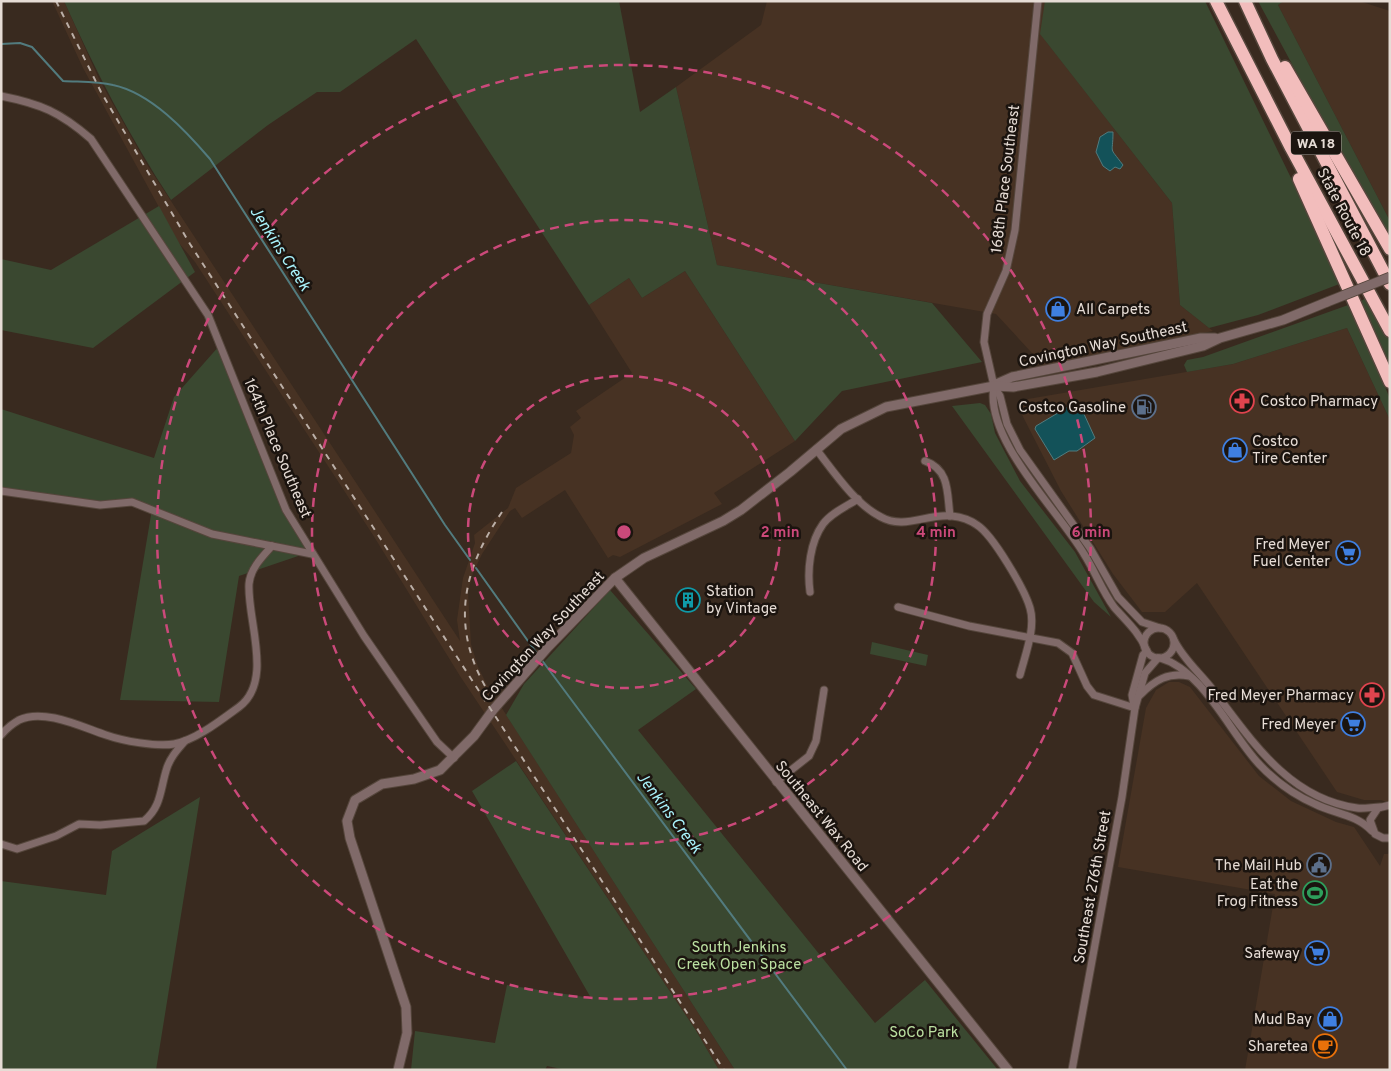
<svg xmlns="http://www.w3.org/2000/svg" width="1391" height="1071" viewBox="0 0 1391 1071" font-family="Overpass,sans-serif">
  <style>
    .built { fill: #473223 }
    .green { fill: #3a4830 }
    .water { fill: #135259; stroke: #527b7e }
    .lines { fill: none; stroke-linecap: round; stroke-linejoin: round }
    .stream { stroke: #527b7e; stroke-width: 2 }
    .minor-casing { stroke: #55463c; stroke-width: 9 }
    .tertiary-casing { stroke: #55463c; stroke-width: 11 }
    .motorway-casing { stroke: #55463c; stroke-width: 15 }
    .minor { stroke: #806a69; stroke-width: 7 }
    .tertiary { stroke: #806a69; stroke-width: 9 }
    .motorway { stroke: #f2bdbc; stroke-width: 12 }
    .rail { stroke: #bbafa7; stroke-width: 2; stroke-dasharray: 6 6; stroke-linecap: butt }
    .tertiary-bridge-casing { stroke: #55463c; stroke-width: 11; stroke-linecap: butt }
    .tertiary-bridge { stroke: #806a69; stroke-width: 9 }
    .ring { fill: none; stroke: #cb497a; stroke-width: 2.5; stroke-dasharray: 9 6 }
    .labels { text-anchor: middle; stroke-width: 5; stroke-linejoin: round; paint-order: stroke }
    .shield { fill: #1b140f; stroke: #a9a09a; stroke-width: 1 }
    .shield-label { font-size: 14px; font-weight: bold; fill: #e6dcd5 }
    .street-label { font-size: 15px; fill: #e6dcd5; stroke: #1b140f }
    .poi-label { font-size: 15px; fill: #e6dcd5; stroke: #1b140f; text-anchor: end }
    .park-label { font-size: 15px; fill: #bbe0a1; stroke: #1b140f }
    .water-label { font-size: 16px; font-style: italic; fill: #a9f3fc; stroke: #1b140f }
    .centre { fill: #cb497a; stroke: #1b140f; stroke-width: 2.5 }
    .ring-label { font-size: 15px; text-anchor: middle; font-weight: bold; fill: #cb497a; stroke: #1b140f; stroke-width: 5; stroke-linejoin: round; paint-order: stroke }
  </style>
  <rect width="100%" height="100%" fill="#392a1f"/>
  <g class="built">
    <polygon points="52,1 64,1 99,79 146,163 460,641 457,620 463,578 475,543 474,535 508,508 516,488 571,453 574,435 570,427 581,418 576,411 632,373 589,305 629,278 642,298 685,271 795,441 714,493 722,504 620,557 613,555 608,558 565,490 522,518 515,508 510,511 482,554 473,573 468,592 471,644 478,667 487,685 735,1070 719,1070 695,1029 460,676 373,535 195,262 178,242 83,68"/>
    <polygon points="767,1 1049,1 1045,40 1172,203 1180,305 1213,331 1043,365 996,314 717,265 676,87 761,25"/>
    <polygon points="1284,1 1359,1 1390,11 1390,221 1278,5"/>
    <polygon points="1347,328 1390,420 1390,803 1381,800 1364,800 1337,792 1197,583 1165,612 1142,612 1113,574 1061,491 1018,407 1022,400 1233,364"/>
    <polygon points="1169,682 1179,682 1190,687 1259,776 1291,801 1336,822 1354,827 1380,866 1384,854 1388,854 1390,852 1390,1070 1245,1070 1275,894 1118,867 1146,708 1156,690"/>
  </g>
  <g class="green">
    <path d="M64,1H619L640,112L676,87L717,265L932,303L982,362L842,391L795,441L685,271L642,298L629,278L589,305L416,39L340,92H317L268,125L171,200C129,136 95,70 64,1Z"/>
    <polygon points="1045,1 1205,1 1342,283 1258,315 1209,328 1180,305 1172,203 1040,34"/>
    <polygon points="1258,1 1284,1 1278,5 1390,221 1390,239 1375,218"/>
    <polygon points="159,206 195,272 93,348 1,330 1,259 51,270"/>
    <polygon points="1366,298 1390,338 1390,364 1361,301"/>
    <polygon points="1351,304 1390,399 1390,420 1347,328 1233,364 1187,372 1184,365 1187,360 1203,357"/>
    <polygon points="220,345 307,553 239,576 219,702 120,700 152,509 132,502 52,500 1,490 1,409 154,458 174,397"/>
    <polygon points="980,403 985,405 991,414 995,433 1020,481 1075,552 1111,617 1094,602 952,406"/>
    <polygon points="610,590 696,689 638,730 875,1023 925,980 998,1070 735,1070 506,715 524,684"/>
    <polygon points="872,642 928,655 926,666 870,654"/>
    <polygon points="516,761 695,1029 719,1070 566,1070 547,1066 545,1070 411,1070 415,1031 495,1043 507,985 591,998 472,791"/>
    <polygon points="200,797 156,1070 1,1070 1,881 106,895 112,851"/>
  </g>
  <g class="water">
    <path d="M1108,132H1113C1113,156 1108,145 1123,165L1120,169L1115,167L1110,171L1103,166L1096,152L1100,137Z"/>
    <polygon points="1078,401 1095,438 1077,451 1069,451 1054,460 1035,429 1036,426"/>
  </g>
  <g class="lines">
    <g class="stream">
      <path d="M1,44L20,43L32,47L63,81C79,82 97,81 113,85C151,93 186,131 210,159L445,525L470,560"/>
      <polyline points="476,568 538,655"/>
      <polyline points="541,659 847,1070"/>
    </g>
    <g class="minor-casing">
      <g id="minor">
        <polyline points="1038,1 1015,230 1006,271 987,314 984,342 994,386 1000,396 1007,424 1020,450 1090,548 1118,597 1142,622 1160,628"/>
        <path d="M1,96C41,104 60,112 91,139L208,315L286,510L364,636L437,742L454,758"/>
        <path d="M994,386C984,439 1058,510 1084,554C1095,571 1102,591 1114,607C1126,621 1139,632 1146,649"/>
        <path d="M816,449C834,472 855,504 881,517C904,530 928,513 952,516C961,517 970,520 977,525C993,535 1025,590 1030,608C1036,628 1025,655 1020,675"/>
        <path d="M925,461C950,470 947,493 950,516"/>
        <polyline points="1,491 100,505 132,502 212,534 312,554"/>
        <path d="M810,592C807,570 810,542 823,524C831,513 847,506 858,499"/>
        <polyline points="898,607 969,626 1058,643 1072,653 1087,686 1094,695 1135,708"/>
        <circle cx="1159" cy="643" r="15"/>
        <path d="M1174,640C1183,659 1200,673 1213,690C1252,741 1289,799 1357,808C1364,809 1373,807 1380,807"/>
        <path d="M1160,658C1203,670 1230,733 1259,764C1275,781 1294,795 1315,804C1335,814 1356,814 1372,831"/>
        <path d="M1140,695C1155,680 1168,672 1189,676"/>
        <polyline points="1134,706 1132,695 1143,655 1147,651"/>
        <path d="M1,735C6,729 12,724 19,720C44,708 82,727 106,735C123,741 157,747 174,744C196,740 221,720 239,707C274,681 247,620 249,584C250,569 262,557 272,546"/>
        <polyline points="776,782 809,756 816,741 824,690"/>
        <polyline points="1390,805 1378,808 1370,820 1375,834 1383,838 1390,838"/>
        <path d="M1,844L17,849L56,836L79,824L100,825L144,821C161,807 160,791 166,771C169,759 177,750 185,741"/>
        <polyline points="1072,1070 1122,797 1135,708 1145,673 1158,658"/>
      </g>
    </g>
    <g class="tertiary-casing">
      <g id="tertiary">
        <polyline points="996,384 1012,377 1201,338 1215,338"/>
        <polyline points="615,578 1008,1070"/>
        <polyline points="398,1070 407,1033 406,1007 350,838 347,821 355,800 382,784 414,779 440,770 474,736 493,710 548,647 615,578 644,558 723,521 741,510 790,472 841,429 886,407 994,386 1013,387 1097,372 1203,346 1220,338 1283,320 1327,302"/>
      </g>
    </g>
    <g class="motorway-casing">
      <g id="motorway">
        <polyline points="1216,1 1291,148 1390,331"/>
        <polyline points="1245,1 1272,59 1390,284"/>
        <polyline points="1285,67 1390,249"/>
        <polyline points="1299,179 1390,382"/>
      </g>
    </g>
    <use href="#minor" class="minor"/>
    <use href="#tertiary" class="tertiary"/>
    <use href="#motorway" class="motorway"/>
    <g class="rail">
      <polyline points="56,1 101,92 190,244 724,1070"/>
      <path d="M485,686C450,623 464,568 502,512"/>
    </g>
    <g class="tertiary-bridge-casing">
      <polyline id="tertiary-bridge" points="1327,302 1390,277"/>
    </g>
    <use href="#tertiary-bridge" class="tertiary-bridge"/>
  </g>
  <g class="ring">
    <circle cx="624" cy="532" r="156"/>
    <circle cx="624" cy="532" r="312"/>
    <circle cx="624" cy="532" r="467"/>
  </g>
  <defs>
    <g id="shop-ring" transform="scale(1.25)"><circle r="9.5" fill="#1b140f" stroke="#3f7fe0" stroke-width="1.5"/><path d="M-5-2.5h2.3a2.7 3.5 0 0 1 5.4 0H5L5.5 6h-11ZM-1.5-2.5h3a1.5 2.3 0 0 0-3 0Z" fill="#3f7fe0"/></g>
    <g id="pharmacy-ring" transform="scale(1.25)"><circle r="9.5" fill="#1b140f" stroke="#e0444e" stroke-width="1.5"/><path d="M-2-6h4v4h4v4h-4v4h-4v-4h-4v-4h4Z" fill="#e0444e"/></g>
    <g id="fuel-ring" transform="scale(1.25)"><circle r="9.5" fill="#1b140f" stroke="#5c6f8a" stroke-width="1.5"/><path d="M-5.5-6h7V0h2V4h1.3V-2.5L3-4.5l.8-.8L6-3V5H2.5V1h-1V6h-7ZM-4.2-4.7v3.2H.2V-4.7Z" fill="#5c6f8a"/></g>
    <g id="supermarket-ring" transform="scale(1.25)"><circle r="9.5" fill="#1b140f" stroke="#3f7fe0" stroke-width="1.5"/><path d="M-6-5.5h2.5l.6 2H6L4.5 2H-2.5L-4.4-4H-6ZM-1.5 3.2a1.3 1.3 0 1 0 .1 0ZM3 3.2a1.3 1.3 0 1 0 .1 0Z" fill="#3f7fe0"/></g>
    <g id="building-ring" transform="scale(1.25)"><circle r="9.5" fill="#1b140f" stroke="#0f9aa8" stroke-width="1.5"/><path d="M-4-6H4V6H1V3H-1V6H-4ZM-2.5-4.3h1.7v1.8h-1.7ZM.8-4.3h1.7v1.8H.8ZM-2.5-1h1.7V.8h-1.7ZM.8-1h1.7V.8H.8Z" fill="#0f9aa8"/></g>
    <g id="civic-ring" transform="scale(1.25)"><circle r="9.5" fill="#1b140f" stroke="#5c6f8a" stroke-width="1.5"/><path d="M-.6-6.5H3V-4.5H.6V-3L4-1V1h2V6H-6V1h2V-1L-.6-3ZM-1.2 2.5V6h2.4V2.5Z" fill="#5c6f8a"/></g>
    <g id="stadium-ring" transform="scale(1.25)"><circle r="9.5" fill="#1b140f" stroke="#2e9e5b" stroke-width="1.5"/><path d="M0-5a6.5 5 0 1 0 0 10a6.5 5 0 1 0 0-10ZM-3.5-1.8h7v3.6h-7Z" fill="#2e9e5b"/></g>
    <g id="cafe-ring" transform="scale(1.25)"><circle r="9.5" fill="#1b140f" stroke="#e8710a" stroke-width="1.5"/><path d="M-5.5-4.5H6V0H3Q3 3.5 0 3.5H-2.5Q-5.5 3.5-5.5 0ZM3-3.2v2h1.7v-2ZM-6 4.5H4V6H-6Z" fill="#e8710a"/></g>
  </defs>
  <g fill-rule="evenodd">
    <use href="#shop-ring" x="1058" y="309"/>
    <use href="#pharmacy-ring" x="1242" y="401"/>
    <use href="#fuel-ring" x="1144" y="407"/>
    <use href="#shop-ring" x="1235" y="450"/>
    <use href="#supermarket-ring" x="1348" y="553"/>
    <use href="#building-ring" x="688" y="600"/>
    <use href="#pharmacy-ring" x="1372" y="695"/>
    <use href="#supermarket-ring" x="1353" y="724"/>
    <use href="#civic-ring" x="1319" y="865"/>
    <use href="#stadium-ring" x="1315" y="893"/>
    <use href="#supermarket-ring" x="1317" y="953"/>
    <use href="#shop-ring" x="1330" y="1019"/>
    <use href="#cafe-ring" x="1325" y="1046"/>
  </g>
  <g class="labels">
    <rect class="shield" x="1291" y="131.5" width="50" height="23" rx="4"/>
    <g class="shield-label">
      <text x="1316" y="148">WA 18</text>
    </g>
    <g class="street-label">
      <text transform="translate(1005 179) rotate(-83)" y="5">168th Place Southeast</text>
      <text transform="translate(1344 212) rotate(62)" y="5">State Route 18</text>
      <text transform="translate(1103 344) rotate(-12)" y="5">Covington Way Southeast</text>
      <text transform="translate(278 448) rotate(67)" y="5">164th Place Southeast</text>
      <text transform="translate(543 636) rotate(-47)" y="5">Covington Way Southeast</text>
      <text transform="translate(822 816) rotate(51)" y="5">Southeast Wax Road</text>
      <text transform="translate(1092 887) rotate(-80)" y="5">Southeast 276th Street</text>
    </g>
    <g class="poi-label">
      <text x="1076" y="314" text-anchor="start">All Carpets</text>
      <text x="1260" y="406" text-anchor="start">Costco Pharmacy</text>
      <text x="1126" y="412">Costco Gasoline</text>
      <text x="1252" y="446" text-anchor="start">Costco<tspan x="1252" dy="17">Tire Center</tspan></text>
      <text x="1330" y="549">Fred Meyer<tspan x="1330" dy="17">Fuel Center</tspan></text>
      <text x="706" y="596" text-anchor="start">Station<tspan x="706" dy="17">by Vintage</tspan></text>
      <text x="1354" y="700">Fred Meyer Pharmacy</text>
      <text x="1336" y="729">Fred Meyer</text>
      <text x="1302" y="870">The Mail Hub</text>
      <text x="1298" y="889">Eat the<tspan x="1298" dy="17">Frog Fitness</tspan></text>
      <text x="1300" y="958">Safeway</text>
      <text x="1312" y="1024">Mud Bay</text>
      <text x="1308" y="1051">Sharetea</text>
    </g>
    <g class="park-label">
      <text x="739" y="952">South Jenkins<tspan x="739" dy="17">Creek Open Space</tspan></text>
      <text x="924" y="1037">SoCo Park</text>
    </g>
    <g class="water-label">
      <text transform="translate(281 248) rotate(57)" y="6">Jenkins Creek</text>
      <text transform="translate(670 812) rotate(53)" y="6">Jenkins Creek</text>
    </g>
  </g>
  <circle cx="624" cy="532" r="8" class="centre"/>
  <g class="ring-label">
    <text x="780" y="537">2 min</text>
    <text x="936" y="537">4 min</text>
    <text x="1091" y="537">6 min</text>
  </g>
  <rect width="1391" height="1071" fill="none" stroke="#e6dcd5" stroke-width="5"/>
</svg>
